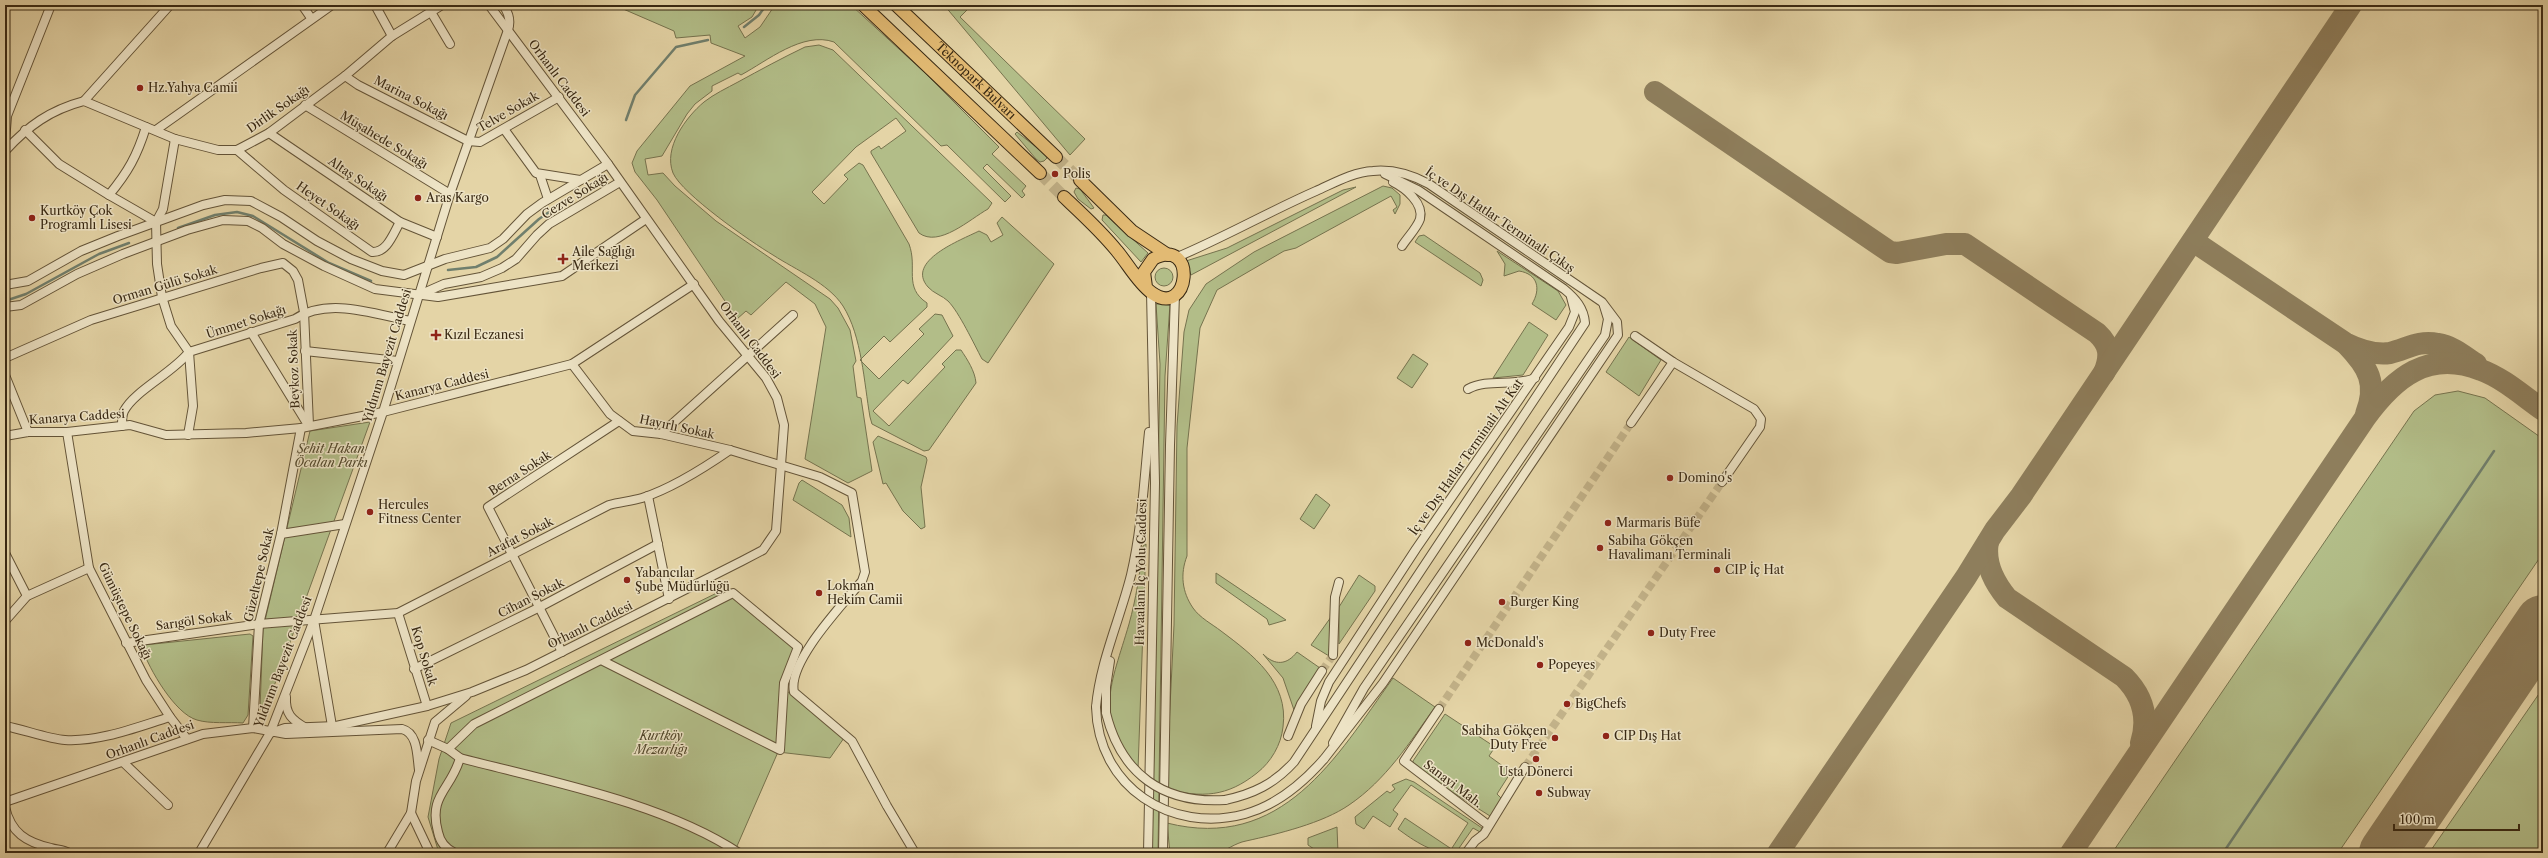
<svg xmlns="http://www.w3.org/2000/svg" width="2548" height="858" viewBox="0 0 2548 858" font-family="'Libre Caslon Text',serif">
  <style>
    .green { fill: #b2bd88; stroke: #76734e }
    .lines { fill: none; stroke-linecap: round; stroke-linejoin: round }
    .stream { stroke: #707f6d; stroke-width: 2.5 }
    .taxiway { stroke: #8e7e5c; stroke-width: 22 }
    .runway { stroke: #8e7e5c; stroke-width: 56 }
    .minor-tunnel { stroke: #c2b289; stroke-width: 8; stroke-dasharray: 8 4; stroke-linecap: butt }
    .highway-tunnel { stroke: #c2b289; stroke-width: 12; stroke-dasharray: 12 6; stroke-linecap: butt }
    .minor-casing { stroke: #645438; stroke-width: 10 }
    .highway-casing { stroke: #392913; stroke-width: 14 }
    .minor { stroke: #ede3c5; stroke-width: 8 }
    .highway { stroke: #e2ba73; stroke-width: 12 }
    .minor-bridge-casing { stroke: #645438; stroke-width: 10; stroke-linecap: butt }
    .minor-bridge { stroke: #ede3c5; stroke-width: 8 }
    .poi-dot { fill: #8f2418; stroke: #ede3c5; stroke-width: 1.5 }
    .labels { text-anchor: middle; stroke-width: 3; stroke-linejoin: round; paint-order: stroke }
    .street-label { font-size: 12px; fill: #392913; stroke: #ede3c5 }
    .poi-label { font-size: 12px; fill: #392913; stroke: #ede3c5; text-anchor: start }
    .park-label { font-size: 12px; font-style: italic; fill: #51472a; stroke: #ede3c5 }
  </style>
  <rect width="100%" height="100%" fill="#e4d4a6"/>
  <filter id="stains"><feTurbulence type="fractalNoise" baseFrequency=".005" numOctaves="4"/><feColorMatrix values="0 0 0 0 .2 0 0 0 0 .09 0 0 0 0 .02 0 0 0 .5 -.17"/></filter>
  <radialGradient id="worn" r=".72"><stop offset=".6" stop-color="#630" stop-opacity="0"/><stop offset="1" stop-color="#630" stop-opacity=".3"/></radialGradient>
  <g class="green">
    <path d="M614,5H759L752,17L738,26L745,38L760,27L775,5H851L924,72L999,147L992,154L1026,186L1022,191L1025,195L1022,198L987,164L983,168L1011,196L1005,202L947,145L941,146L834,42C803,31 767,61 741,75L738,73L712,86V91L695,104L687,114L662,156L645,159L648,175L663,173L675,186L716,221L830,299L838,308L850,330L856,361L853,366L857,397L861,398L872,471L848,483L805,459L826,327L815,304L786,282L751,315L746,311L737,319L657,200L635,172L632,163L637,151L690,86L745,56L711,43L710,35L676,38L674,31Z"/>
    <polygon points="944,5 972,5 960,17 1085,139 1070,155"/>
    <path d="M819,45L833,50L992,203L988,209C970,219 939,248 919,233L871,153V151L879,146L881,149L906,131L896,118L856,147L812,192L824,204L848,179L844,175L859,163L863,165L909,244C918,268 903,287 927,303V307L890,342L884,336L860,360L879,379L924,334L919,329L935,314L942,315L953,336L908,384L903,380L873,411L889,426L945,367L942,364L956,350H961C967,359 975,371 976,383L929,450L924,451L872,424L870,417C864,383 862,336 843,306C828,283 796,270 773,255C751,242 682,194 673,173C663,148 686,117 704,102C714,94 727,88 738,82C760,70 782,58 805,47Z"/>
    <polygon points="1017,132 1045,154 1047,158 1044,161 1040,162 1036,159 1015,134"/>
    <path d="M1383,186L1392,188L1400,195V204L1395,214L1393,210L1397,207L1391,196L1296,248L1284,251L1217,290L1200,328L1187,448V556C1180,574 1182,592 1193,608C1200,618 1212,624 1221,631C1253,655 1289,682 1283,727C1281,745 1271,762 1257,773C1227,797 1202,798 1166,789L1174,625L1177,426L1184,332L1189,310L1206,284L1254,252Z"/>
    <polygon points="1356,187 1191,275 1186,261 1227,248 1343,190"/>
    <polygon points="1076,188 1080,189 1094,208 1091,209 1078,199 1074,192"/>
    <polygon points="1103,215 1106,215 1148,253 1141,262 1102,220"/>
    <path d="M1002,217L1054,264L988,363L982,359C974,344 959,312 948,301C943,296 933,293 928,287C905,261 961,240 979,231L987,235L991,242L1003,235L997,223Z"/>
    <polygon points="1424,235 1480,273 1483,280 1481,286 1415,242 1419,236"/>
    <path d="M1497,251L1558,291L1566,305L1556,320L1532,304C1541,289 1538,274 1519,271L1504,276L1505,264Z"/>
    <circle cx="1164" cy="277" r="9"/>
    <polygon points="1156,304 1170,304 1165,376 1158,853 1152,853 1160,364"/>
    <polygon points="1529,322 1548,335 1523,375 1493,378"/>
    <polygon points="1629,337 1661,360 1639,396 1606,372"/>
    <polygon points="1413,354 1428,364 1412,388 1397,378"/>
    <polygon points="2458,391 2485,398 2543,439 2543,553 2338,853 2112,853 2414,411 2435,395"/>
    <polygon points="370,422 265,711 260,709 263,629 310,431"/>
    <polygon points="878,436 926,457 927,460 921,487 925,527 921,529 903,511 886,483 883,484 873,442"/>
    <polygon points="802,480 842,505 849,518 851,537 793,500 799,483"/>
    <polygon points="1316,494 1330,505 1314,529 1300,519"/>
    <path d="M1146,544L1138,770C1093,714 1111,686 1129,624C1136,599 1140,573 1143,546Z"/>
    <polygon points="1216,573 1286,620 1269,625 1267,619 1216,583"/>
    <polygon points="1359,575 1375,586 1375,591 1339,644 1339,607"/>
    <polygon points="727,588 794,647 781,686 844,738 830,758 778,752 734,853 439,853 428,817 439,759 451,723"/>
    <polygon points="1331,617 1331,652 1329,656 1311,645"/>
    <path d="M250,634L253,636L248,715L243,723C229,722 210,724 197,720C175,714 149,669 142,648L144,645Z"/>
    <path d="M1297,652L1320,668L1294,710L1283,678L1263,654C1275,666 1287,665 1297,652Z"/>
    <path d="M1393,678L1435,707C1410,742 1386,780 1349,805C1323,823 1278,834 1246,841C1235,843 1226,851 1216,853C1202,856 1184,853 1170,853L1167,823C1282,852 1336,758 1393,678Z"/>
    <polygon points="2543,688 2543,853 2429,853"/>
    <polygon points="1445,714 1495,747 1489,756 1511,772 1497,794 1502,799 1490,816 1419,771 1413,765 1413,761"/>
    <polygon points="1406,779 1414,782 1482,828 1480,832 1473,828 1457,851 1452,848 1468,823 1411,785 1393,810 1398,814 1390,827 1373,816 1364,829 1356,824 1355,817 1387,791 1390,793 1395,789 1392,785"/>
    <path d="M1405,818L1456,852C1435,856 1413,840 1398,829Z"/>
    <polygon points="1337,827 1338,853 1320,853 1308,845 1308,838"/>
  </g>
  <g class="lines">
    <g class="stream">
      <polyline points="744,27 759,15 766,5"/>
      <polyline points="626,120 635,95 676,47 708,40"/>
      <polyline points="178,228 215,215 237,212 253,216 329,263 371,281"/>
      <polyline points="448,270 476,267 497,257 539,219 565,201"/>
      <polyline points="5,301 26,294 99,254 129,243"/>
      <polyline points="2223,853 2494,451"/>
    </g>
    <g class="taxiway">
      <path d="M1655,92L1890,252L1897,253L1946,244H1965L2097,333C2110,345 2111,356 2104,373"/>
      <path d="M2193,241L2345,343C2359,350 2374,355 2390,353C2407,349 2418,340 2438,344C2452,346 2464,356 2476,364"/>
      <path d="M2347,345C2368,367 2378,383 2366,414"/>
      <path d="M1988,542C1984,563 1993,581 2007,598L2124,677C2143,696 2149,718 2141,743"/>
      <polyline points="1778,853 1966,577 1995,530 2021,496 2351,5"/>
      <path d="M2071,853L2365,418C2394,378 2428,349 2481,370C2503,378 2523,396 2543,410"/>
    </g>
    <polyline class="runway" points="2387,853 2543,623"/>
    <g class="minor-tunnel">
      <polyline points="1322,671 1333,655"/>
      <polyline points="1439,709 1631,423"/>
      <polyline points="1525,767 1722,482"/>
    </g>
    <g class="highway-tunnel">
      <polyline points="1056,157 1080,180"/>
      <polyline points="1040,173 1064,197"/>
    </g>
    <g class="minor-casing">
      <g id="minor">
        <polyline points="302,5 311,18"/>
        <polyline points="375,5 392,36"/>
        <polyline points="431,12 450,44"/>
        <polyline points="345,76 358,85 468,141 480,142 559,97"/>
        <polyline points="84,101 170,5"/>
        <polyline points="305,105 450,194"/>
        <polyline points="504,129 536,173 580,180"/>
        <path d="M25,130L59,164L109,195C128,172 137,156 146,127"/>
        <polyline points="156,130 332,5"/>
        <polyline points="269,133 400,222 437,237"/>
        <polyline points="175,139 163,209 156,222 157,264 162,297 171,326 189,352 193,406 188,435"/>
        <polyline points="5,142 7,116 51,5"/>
        <path d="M237,150L284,190L372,252C387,253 393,234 400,222"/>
        <path d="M5,151C28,126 50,110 84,101L175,139L218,150H237L269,133L345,76L392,36L442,5"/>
        <polyline points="540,175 548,199"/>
        <path d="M1393,182C1405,188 1424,203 1420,219C1417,228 1407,238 1402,246"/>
        <polyline points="109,195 156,222"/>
        <path d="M1175,258C1223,238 1268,212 1316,191C1334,183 1353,172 1373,171C1393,169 1412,175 1429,184L1602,302L1617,322L1618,335L1383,683L1324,759"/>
        <polyline points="5,285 28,281 81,251 118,236 203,205 225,200 251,201 281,217 317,241 351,259 382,271 404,275 445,259 490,248 503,239 527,214 542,203 608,164"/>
        <polyline points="419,295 444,284 481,277 502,268 516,259 537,235 549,224 620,182"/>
        <polyline points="5,307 21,305 77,274 123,254 187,230 223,220 248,221 262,228 283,244 324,266 375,289 438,297 562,276 646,219"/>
        <polyline points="251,332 308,425"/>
        <polyline points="1635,336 1673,362 1754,409 1761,419 1760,427 1722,482"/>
        <polyline points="305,351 398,361"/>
        <polyline points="5,358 91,320 261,268 283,263 293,271 298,280 304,312 309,425"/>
        <path d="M572,364L610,414L633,431L661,434L730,450L820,477L852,493L865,572L862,581C844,603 787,662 794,692L852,741L887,806L915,853"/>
        <polyline points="5,375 28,432"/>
        <path d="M1468,389C1488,378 1514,387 1535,378"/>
        <polyline points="1631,423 1673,362"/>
        <path d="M122,426C122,422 122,415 124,411C134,391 174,372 189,352L295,319C328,297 374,314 410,321"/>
        <polyline points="67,432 89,568 146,680 170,717 187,739"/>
        <polyline points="661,434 793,315"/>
        <polyline points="5,436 28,432 67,432 130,425 166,435 246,433 301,428 383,412 572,364 694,284"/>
        <polyline points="648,496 669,599"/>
        <polyline points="281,534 345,524"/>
        <polyline points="5,553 27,596"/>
        <polyline points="398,613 427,706"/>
        <polyline points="314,620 332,726"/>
        <polyline points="5,621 27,596 89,568"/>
        <path d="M126,643L259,624L398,613L609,505C620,502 632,501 642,498C673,488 704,468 730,450"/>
        <polyline points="562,652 488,507 619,421"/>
        <polyline points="1333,655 1335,597 1339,582"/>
        <polyline points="414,669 538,608 658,544"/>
        <path d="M286,697C285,714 292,720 306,728"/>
        <path d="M1096,707C1100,662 1120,619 1131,575C1142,528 1144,480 1149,432"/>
        <polyline points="1439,709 1404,761 1488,825"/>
        <polyline points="1106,713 1106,687 1110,661"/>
        <path d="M5,726C22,729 49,739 65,740C100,742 137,727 170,717"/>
        <polyline points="1316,726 1321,701 1329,682 1416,549 1569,327 1575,312 1571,297"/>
        <polyline points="253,728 259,624 281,534 301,428"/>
        <polyline points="270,733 285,728 336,726 427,706 472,692 526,670 742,561 763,550 776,531 784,425 777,398 766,378 719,321 608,164 489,5"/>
        <polyline points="1288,736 1301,704 1322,671"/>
        <path d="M428,740L448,749L460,758C548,781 664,803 739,853"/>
        <polyline points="1333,743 1364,688 1605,335 1608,319 1604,306"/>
        <polyline points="448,749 474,724 733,593 798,647 784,683 780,750 601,660"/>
        <polyline points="124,763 168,805"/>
        <path d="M1225,800C1253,794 1274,784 1294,762L1585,323C1584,308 1575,298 1564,289L1418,190L1385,174"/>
        <path d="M5,802L203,734L253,728L286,734L402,729C418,733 417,756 419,770"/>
        <path d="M5,807C11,833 26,842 51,848C57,850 63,849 69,853"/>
        <polyline points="411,813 430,853"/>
        <path d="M199,853L270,733L314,620L383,412L450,194L508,30C511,21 509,13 503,5"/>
        <polyline points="387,853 411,813 416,781 435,722 466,696"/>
        <path d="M455,853C446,849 440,842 438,832C428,795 451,790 460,758"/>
        <polyline points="1148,853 1155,483 1151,292"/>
        <polyline points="1163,853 1170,445 1175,294"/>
        <polyline points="1466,853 1475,841 1484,834 1525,767"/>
      </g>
    </g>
    <g class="highway-casing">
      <g id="highway">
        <polyline points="863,5 1040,173"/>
        <path id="s1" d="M896,5L1056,157"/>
        <polyline points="1080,180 1132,231 1168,255"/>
        <path d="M1064,197C1082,214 1101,231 1117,251C1128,264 1138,283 1152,293C1190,320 1198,235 1153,259L1144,272L1146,287"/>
      </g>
    </g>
    <use href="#minor" class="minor"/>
    <use href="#highway" class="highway"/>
    <g class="minor-bridge-casing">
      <g id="minor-bridge">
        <path d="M1096,707C1098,787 1171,834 1245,814C1277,805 1303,783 1324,759"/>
        <path d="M1106,713C1121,774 1163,804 1225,800"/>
      </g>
    </g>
    <use href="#minor-bridge" class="minor-bridge"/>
  </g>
  <g class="poi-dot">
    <circle cx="140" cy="88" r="4"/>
    <circle cx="1055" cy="174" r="4"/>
    <circle cx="418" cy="198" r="4"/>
    <circle cx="32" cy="218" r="4"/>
    <path d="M561 253h4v4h4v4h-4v4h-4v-4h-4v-4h4z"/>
    <path d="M434 329h4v4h4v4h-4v4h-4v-4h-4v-4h4z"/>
    <circle cx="1670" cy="478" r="4"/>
    <circle cx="370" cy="512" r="4"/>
    <circle cx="1608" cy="523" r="4"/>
    <circle cx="1600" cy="548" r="4"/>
    <circle cx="1717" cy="570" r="4"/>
    <circle cx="627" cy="580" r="4"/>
    <circle cx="819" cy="593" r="4"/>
    <circle cx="1502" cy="602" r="4"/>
    <circle cx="1651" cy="633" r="4"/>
    <circle cx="1468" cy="643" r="4"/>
    <circle cx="1540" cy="665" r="4"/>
    <circle cx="1567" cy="704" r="4"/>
    <circle cx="1606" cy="736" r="4"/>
    <circle cx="1555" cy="738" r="4"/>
    <circle cx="1536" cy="759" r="4"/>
    <circle cx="1539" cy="793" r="4"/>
  </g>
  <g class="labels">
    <g class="street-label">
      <text transform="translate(559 78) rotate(53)" y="4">Orhanlı Caddesi</text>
      <text dy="4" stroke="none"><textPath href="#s1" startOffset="110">Teknopark Bulvarı</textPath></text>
      <text transform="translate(411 98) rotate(27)" y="4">Marina Sokağı</text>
      <text transform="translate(278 109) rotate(-35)" y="4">Dirlik Sokağı</text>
      <text transform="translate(508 112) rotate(-30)" y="4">Telve Sokak</text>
      <text transform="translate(384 140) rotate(31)" y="4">Müşahede Sokağı</text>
      <text transform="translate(358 179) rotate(34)" y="4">Altaş Sokağı</text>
      <text transform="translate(575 196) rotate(-32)" y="4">Cezve Sokağı</text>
      <text transform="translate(328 206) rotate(35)" y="4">Heyet Sokağı</text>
      <text transform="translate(1500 220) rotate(34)" y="4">İç ve Dış Hatlar Terminali Çıkış</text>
      <text transform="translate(165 285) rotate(-17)" y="4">Orman Gülü Sokak</text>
      <text transform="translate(246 322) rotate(-18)" y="4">Ümmet Sokağı</text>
      <text transform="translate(750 340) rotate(53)" y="4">Orhanlı Caddesi</text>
      <text transform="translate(387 356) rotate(-73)" y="4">Yıldırım Bayezit Caddesi</text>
      <text transform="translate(294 369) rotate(-92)" y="4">Beykoz Sokak</text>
      <text transform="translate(442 385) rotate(-14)" y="4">Kanarya Caddesi</text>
      <text transform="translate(77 417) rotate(-4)" y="4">Kanarya Caddesi</text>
      <text transform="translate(677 427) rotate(12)" y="4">Hayırlı Sokak</text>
      <text transform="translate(1466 457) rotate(-55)" y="4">İç ve Dış Hatlar Terminali Alt Kat</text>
      <text transform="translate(520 473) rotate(-33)" y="4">Berna Sokak</text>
      <text transform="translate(520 537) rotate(-27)" y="4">Arafat Sokak</text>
      <text transform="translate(1141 572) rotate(-89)" y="4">Havaalanı İç Yolu Caddesi</text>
      <text transform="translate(259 575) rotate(-77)" y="4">Güzeltepe Sokak</text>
      <text transform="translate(531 598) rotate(-27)" y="4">Cihan Sokak</text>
      <text transform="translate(125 611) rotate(64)" y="4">Gümüştepe Sokağı</text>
      <text transform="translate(194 621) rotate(-8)" y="4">Sarıgöl Sokak</text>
      <text transform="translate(590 625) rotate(-26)" y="4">Orhanlı Caddesi</text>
      <text transform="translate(424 656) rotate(73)" y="4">Kop Sokak</text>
      <text transform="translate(283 662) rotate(-69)" y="4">Yıldırım Bayezit Caddesi</text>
      <text transform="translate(150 740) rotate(-20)" y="4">Orhanlı Caddesi</text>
      <text transform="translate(1453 784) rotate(37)" y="4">Sanayi Mah.</text>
    </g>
    <g class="poi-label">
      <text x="148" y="92">Hz.Yahya Camii</text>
      <text x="1063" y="178">Polis</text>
      <text x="426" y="202">Aras Kargo</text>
      <text x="40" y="215">Kurtköy Çok<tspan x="40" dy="14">Programlı Lisesi</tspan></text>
      <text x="572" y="256">Aile Sağlığı<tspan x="572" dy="14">Merkezi</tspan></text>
      <text x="444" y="339">Kızıl Eczanesi</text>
      <text x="1678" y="482">Domino's</text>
      <text x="378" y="509">Hercules<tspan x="378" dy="14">Fitness Center</tspan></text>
      <text x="1616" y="527">Marmaris Büfe</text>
      <text x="1608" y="545">Sabiha Gökçen<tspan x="1608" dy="14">Havalimanı Terminali</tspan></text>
      <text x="1725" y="574">CIP İç Hat</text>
      <text x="635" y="577">Yabancılar<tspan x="635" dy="14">Şube Müdürlüğü</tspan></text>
      <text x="827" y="590">Lokman<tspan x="827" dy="14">Hekim Camii</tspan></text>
      <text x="1510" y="606">Burger King</text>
      <text x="1659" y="637">Duty Free</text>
      <text x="1476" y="647">McDonald's</text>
      <text x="1548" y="669">Popeyes</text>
      <text x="1575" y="708">BigChefs</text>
      <text x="1547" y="735" text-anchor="end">Sabiha Gökçen<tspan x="1547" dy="14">Duty Free</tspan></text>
      <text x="1614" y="740">CIP Dış Hat</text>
      <text x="1536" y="776" text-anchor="middle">Usta Dönerci</text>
      <text x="1547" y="797">Subway</text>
    </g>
    <g class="park-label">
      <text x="331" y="453">Şehit Hakan<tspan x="331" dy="14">Öcalan Parkı</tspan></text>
      <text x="661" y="740">Kurtköy<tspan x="661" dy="14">Mezarlığı</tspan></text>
    </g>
  </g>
  <rect width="2548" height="858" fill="none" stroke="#e4d4a6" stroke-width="20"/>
  <rect x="6" y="6" width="2536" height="846" fill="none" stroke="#392913" stroke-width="2"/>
  <rect x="10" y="10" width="2528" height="838" fill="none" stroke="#392913"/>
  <path d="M2394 824v6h125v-6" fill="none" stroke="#392913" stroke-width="2"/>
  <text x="2400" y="824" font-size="12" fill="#392913" stroke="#ede3c5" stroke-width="3" paint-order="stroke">100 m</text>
  <rect width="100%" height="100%" filter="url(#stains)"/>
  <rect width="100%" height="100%" fill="url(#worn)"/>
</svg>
